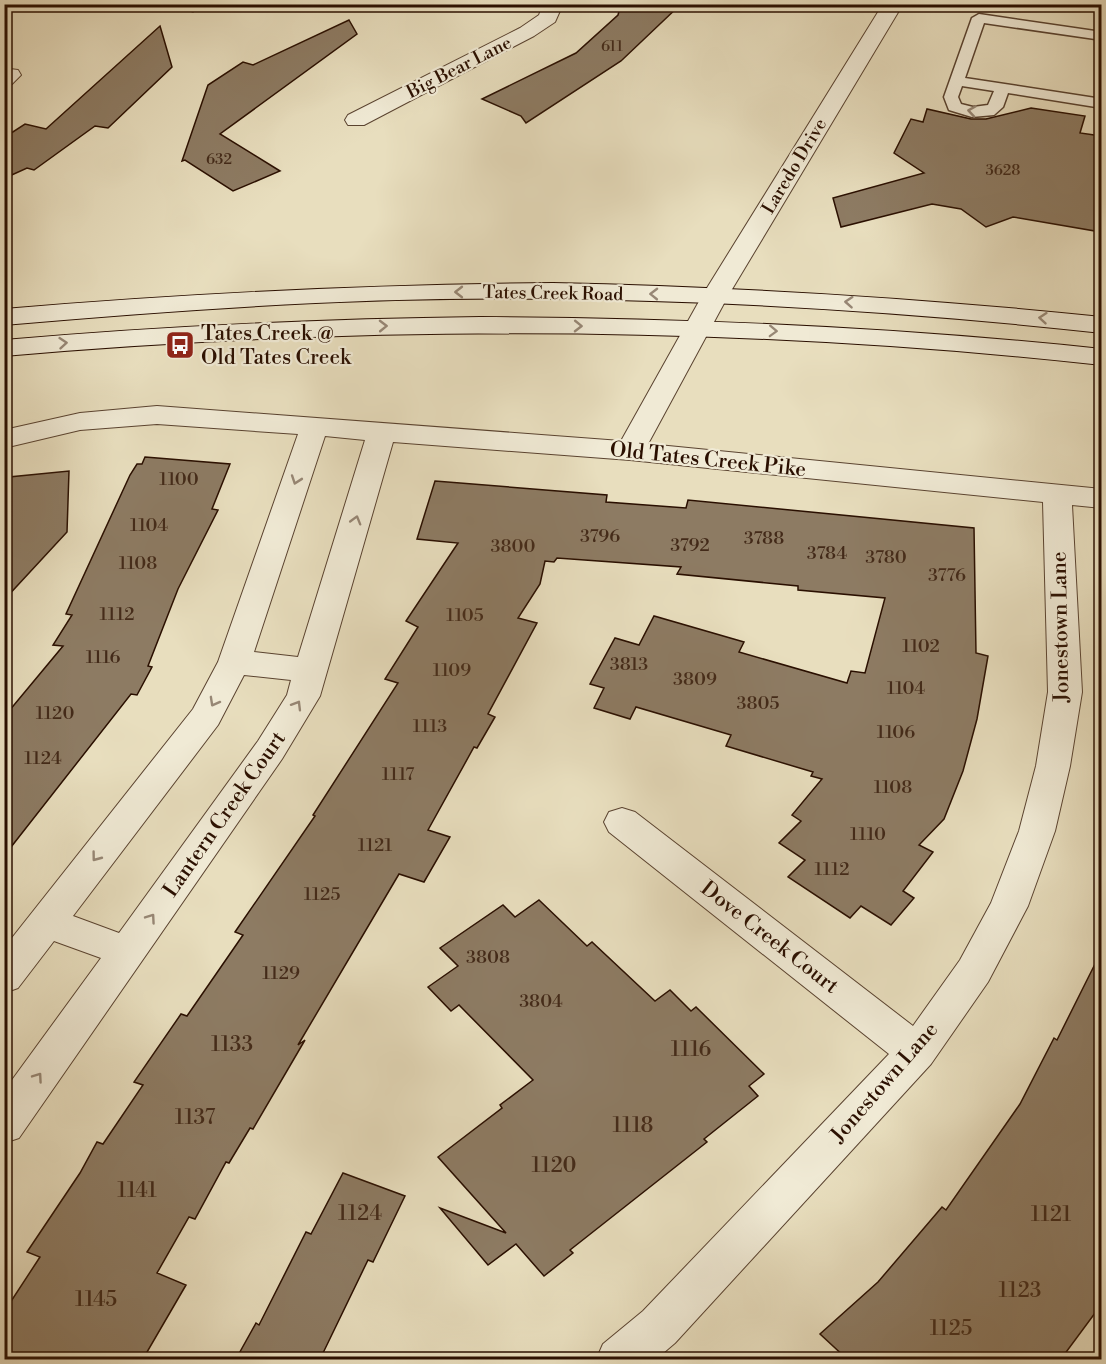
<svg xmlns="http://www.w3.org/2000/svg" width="1106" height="1364" viewBox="0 0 1106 1364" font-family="'Libre Bodoni',serif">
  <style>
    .building { fill: #8d7b63; stroke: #2a0f00; stroke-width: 1.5 }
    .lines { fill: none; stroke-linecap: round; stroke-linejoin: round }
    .service-casing { stroke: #5a4330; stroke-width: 3 }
    .minor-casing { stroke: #5a4330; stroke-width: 2 }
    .secondary-casing { stroke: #2a0f00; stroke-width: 2 }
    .service { fill: #f0ead5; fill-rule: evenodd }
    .minor { fill: #f0ead5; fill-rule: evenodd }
    .secondary { fill: #f0ead5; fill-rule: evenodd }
    .oneway { stroke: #978775 }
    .labels { text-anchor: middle; stroke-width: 4.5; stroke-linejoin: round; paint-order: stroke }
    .far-number-label { font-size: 15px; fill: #432a19 }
    .far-street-label { font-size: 18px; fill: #2a0f00; stroke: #f0ead5 }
    .number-label { font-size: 18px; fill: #432a19 }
    .poi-label { font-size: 21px; fill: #2a0f00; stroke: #f0ead5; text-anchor: start }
    .street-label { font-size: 21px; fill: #2a0f00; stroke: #f0ead5 }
    .near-number-label { font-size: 21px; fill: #432a19 }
  </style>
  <rect width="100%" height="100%" fill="#e8debe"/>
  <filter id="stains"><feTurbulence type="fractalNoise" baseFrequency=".00333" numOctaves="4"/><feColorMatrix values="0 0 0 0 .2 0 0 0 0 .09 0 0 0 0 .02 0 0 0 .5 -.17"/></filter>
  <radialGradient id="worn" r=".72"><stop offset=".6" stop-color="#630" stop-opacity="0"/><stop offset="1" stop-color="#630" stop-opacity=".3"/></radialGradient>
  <g class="building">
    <polygon points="621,4 681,4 621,61 526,123 521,116 482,99 576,53 618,15"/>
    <polygon points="349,20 357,34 220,134 280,171 233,191 185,160 182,161 208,85 243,62 253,65"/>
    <polygon points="160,26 172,67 108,128 95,126 34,170 27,168 5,178 5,137 25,124 46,129"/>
    <polygon points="1031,108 1085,116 1080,133 1101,136 1101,232 1013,217 986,227 961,209 932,204 841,227 833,198 924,173 894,153 911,119 923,122 927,109 971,119 986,119"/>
    <polygon points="145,457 230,464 212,509 218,510 178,589 148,666 152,667 137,695 131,694 4,856 4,717 63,646 53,645 72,615 66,614 130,475 137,464 142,464"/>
    <polygon points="69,471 67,532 4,600 4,517 9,477"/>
    <polygon points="435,481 607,495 606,502 686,508 688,500 974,528 976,653 988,656 977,719 963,771 944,819 919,845 933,852 903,891 914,898 891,925 861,906 850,918 788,877 805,860 779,843 801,821 792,815 822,779 811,776 813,772 726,746 731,735 636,707 630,719 594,708 604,688 590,684 615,638 639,645 654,616 744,642 739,652 847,683 851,671 865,673 885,598 798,590 798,586 677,574 681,567 557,558 554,562 545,561 540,584 518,618 537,623 488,714 495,717 477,748 474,747 428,830 450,837 424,882 399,874 298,1045 305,1040 253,1129 250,1128 229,1163 226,1162 195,1219 189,1217 157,1273 186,1285 143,1359 4,1359 4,1312 40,1257 27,1252 80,1173 97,1142 103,1144 143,1085 134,1082 181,1014 187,1016 243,935 235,932 315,816 313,815 398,683 385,679 418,627 406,621 458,543 417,539"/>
    <polygon points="539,900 587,946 592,942 655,1001 670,990 691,1011 696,1007 764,1074 749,1086 758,1096 704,1139 707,1142 570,1250 573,1253 544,1276 516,1244 488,1265 440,1208 506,1233 438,1157 502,1108 500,1105 533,1080 459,1005 451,1011 428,987 458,966 440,948 503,905 515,917"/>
    <polygon points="1101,952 1101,1305 1061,1359 847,1359 820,1334 878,1282 942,1207 946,1210 1020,1104 1054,1038 1057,1040"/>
    <polygon points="343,1173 405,1196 373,1262 368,1260 323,1353 337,1359 236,1359 256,1323 259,1325 306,1232 311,1234"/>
  </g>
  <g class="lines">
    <g class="service-casing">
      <g id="service">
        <polygon points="169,4 198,4 200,7 193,11"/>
        <path d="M979,14L1102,32V40L984,23L965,78L1102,99V108L1008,93L1003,107L994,115L972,117L949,110L944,97L972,18ZM962,86L994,91L988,105L973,107L961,104L958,97Z"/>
      </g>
    </g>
    <g class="minor-casing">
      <g id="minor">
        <polygon points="543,4 563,4 555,22 534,36 364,125 348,125 345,120 348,115 520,28 539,15"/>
        <path d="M883,4H903L728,296L648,444L1102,489V508L1072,505L1082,692L1070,766L1055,831L1028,906L988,982L931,1064L675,1343L655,1360H596L603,1344L643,1311L889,1054L609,832L604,822L609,812L622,808L635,812L913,1026L960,960L991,903L1019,831L1036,766L1048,692L1043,502L630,460L393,442L320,696L282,759L19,1138L4,1143V1091L101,958L54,941L18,988L4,993V948L193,709L218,662L298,434L157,424L80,430L4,448V430L80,413L157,406L621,441L702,296ZM325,436L365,440L298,657L254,652ZM244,675L291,680L287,695L258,741L119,933L73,916L218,725Z"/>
        <polygon points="1086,4 1102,4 1102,12 1089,8"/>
        <polygon points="10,69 18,70 21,75 12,84 4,85 4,70"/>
      </g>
    </g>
    <g class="secondary-casing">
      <g id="secondary">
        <path d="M553,283C737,287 919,298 1102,317V333C920,313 739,301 556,299C372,296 188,309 4,325V309C188,293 370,285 553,283Z"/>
        <path d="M480,317C688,318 895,327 1102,349V365C737,325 370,324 4,356V340C163,326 321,319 480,317Z"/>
      </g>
    </g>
    <use href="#service" class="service"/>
    <use href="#minor" class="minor"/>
    <use href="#secondary" class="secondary"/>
  </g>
  <defs><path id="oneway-chevron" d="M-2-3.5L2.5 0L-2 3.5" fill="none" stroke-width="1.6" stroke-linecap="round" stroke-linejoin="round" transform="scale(1.5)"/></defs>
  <g class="oneway">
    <use href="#oneway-chevron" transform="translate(972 111) rotate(-171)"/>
    <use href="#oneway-chevron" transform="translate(459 292) rotate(180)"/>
    <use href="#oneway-chevron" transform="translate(654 294) rotate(-179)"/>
    <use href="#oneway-chevron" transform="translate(849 302) rotate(-176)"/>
    <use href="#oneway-chevron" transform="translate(1043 318) rotate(-175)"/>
    <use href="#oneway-chevron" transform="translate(383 326) rotate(-1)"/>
    <use href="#oneway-chevron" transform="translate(578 326) rotate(1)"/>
    <use href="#oneway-chevron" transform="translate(773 331) rotate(2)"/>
    <use href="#oneway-chevron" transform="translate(63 343) rotate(-5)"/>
    <use href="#oneway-chevron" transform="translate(296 480) rotate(109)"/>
    <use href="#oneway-chevron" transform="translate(356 520) rotate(-74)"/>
    <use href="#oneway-chevron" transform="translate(214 702) rotate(119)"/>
    <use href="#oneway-chevron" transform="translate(297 705) rotate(-59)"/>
    <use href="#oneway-chevron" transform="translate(96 857) rotate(127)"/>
    <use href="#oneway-chevron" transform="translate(151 918) rotate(-55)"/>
    <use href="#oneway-chevron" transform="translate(38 1077) rotate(-55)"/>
  </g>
  <defs>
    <g id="bus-square" transform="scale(1.5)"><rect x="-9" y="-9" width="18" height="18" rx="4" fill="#8f2418" stroke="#f0ead5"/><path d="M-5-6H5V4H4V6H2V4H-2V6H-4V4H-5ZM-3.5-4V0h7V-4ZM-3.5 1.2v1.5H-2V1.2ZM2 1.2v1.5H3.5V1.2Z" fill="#fff"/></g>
  </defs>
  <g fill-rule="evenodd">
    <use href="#bus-square" x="180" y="345"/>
  </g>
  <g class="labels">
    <g class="far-number-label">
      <text x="612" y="51">611</text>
      <text x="219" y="164">632</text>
      <text x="1003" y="175">3628</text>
    </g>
    <g class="far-street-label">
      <text transform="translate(459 67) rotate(-27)" y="6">Big Bear Lane</text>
      <text transform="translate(794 166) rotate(-59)" y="6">Laredo Drive</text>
      <text transform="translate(553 293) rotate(1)" y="6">Tates Creek Road</text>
    </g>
    <g class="number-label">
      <text x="179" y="485">1100</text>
      <text x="149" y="531">1104</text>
      <text x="600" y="542">3796</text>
      <text x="764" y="544">3788</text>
      <text x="690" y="551">3792</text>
      <text x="513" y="552">3800</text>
      <text x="827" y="559">3784</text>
      <text x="886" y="563">3780</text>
      <text x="138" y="569">1108</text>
      <text x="947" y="581">3776</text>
      <text x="117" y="620">1112</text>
      <text x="465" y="621">1105</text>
      <text x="921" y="652">1102</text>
      <text x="103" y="663">1116</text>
      <text x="629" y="670">3813</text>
      <text x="452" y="676">1109</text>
      <text x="695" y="685">3809</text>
      <text x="906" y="694">1104</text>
      <text x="758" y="709">3805</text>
      <text x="55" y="719">1120</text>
      <text x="430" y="732">1113</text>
      <text x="896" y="738">1106</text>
      <text x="43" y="764">1124</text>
      <text x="398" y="780">1117</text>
      <text x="893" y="793">1108</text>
      <text x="868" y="840">1110</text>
      <text x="375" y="851">1121</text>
      <text x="832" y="875">1112</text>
      <text x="322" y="900">1125</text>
      <text x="488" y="963">3808</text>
      <text x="281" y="979">1129</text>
      <text x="541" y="1007">3804</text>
    </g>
    <g class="poi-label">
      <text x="201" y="340">Tates Creek @<tspan x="201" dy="24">Old Tates Creek</tspan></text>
    </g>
    <g class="street-label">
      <text transform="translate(708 459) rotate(6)" y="7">Old Tates Creek Pike</text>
      <text transform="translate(1060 627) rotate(-91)" y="7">Jonestown Lane</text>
      <text transform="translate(224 814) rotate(-55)" y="7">Lantern Creek Court</text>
      <text transform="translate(770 937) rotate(38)" y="7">Dove Creek Court</text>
      <text transform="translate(884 1082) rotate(-49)" y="7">Jonestown Lane</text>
    </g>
    <g class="near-number-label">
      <text x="232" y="1051">1133</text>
      <text x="691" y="1056">1116</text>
      <text x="195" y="1124">1137</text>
      <text x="633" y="1132">1118</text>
      <text x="554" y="1172">1120</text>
      <text x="137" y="1197">1141</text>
      <text x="360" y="1220">1124</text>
      <text x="1051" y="1221">1121</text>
      <text x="1020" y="1297">1123</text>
      <text x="96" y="1306">1145</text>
      <text x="951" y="1335">1125</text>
    </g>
  </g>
  <rect width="1106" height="1364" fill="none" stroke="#e8debe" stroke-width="24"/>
  <rect x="6" y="6" width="1094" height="1352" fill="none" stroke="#2a0f00" stroke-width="3"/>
  <rect x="12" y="12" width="1082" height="1340" fill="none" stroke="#2a0f00" stroke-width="1.5"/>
  <rect width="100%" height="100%" filter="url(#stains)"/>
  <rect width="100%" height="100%" fill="url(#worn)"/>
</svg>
